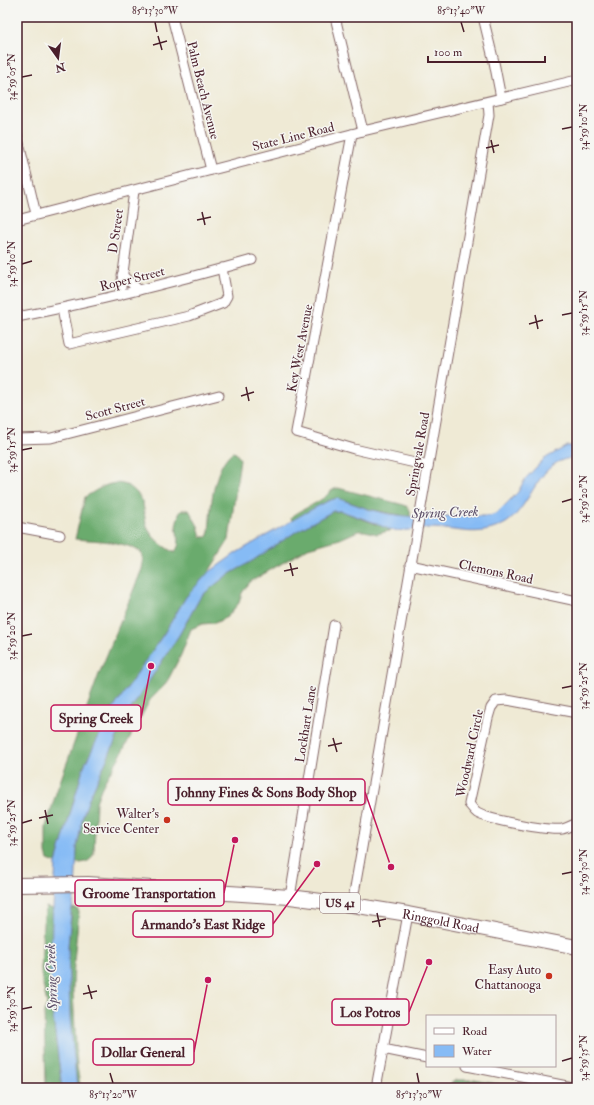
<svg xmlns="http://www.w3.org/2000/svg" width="594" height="1105" viewBox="0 0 594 1105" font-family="'IM FELL Double Pica',serif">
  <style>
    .forest { fill: #6bab6d; stroke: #5a654c }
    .water { fill: #86bbf5; stroke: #686d90 }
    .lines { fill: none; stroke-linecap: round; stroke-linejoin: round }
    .minor-casing { stroke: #846666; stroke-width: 11 }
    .primary-casing { stroke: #846666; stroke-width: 16 }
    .minor { stroke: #fff; stroke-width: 9 }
    .primary { stroke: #fff; stroke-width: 14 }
    .ticks { fill: none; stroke: #4a1f2b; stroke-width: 1.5 }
    .poi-dot { fill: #c8321e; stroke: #f6f6f2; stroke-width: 1.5 }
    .labels { text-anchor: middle; stroke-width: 3; stroke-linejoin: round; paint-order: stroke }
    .shield { fill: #f6f6f2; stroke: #7e6067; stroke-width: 1 }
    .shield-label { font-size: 12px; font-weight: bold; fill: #4a1f2b }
    .street-label { font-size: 13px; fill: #4a1f2b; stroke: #f6f6f2 }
    .poi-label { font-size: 13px; fill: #4a1f2b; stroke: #f6f6f2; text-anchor: end }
    .water-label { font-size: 14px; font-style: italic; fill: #5c4e68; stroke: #f6f6f2 }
    .leader { fill: none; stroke: #c2185b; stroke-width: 1.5 }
    .callout-dot { fill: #c2185b; stroke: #f6f6f2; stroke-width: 1.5 }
    .callout { fill: #f6f6f2; stroke: #c2185b; stroke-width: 1.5 }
    .callout-label { font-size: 14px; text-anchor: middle; font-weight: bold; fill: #4a1f2b }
    .neatline { fill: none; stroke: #4a1f2b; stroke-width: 1.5 }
    .ticks-label { font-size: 10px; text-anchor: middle; fill: #4a1f2b }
  </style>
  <rect width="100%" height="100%" fill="#f6f6f2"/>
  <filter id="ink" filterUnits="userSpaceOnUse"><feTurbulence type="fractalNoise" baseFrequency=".025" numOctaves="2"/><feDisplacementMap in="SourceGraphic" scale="8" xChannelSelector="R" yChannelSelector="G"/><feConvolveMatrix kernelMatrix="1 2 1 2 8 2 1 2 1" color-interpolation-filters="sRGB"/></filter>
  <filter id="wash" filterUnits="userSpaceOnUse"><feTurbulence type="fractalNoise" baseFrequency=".012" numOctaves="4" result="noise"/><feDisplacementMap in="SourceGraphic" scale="16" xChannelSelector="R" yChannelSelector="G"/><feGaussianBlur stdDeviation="0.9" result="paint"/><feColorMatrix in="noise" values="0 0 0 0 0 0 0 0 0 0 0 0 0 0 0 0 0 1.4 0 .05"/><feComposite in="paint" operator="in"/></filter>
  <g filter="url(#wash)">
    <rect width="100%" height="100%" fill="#efead5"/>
    <g class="forest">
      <path d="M232,452L236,453L240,459L229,540L208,573L186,597L165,632L113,709L84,766L56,863L48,860L46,853V827L56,793L99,674L142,569L143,561L141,552C122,540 96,541 75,539L85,497C99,489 113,477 130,487C136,491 141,497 143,504C145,512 144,521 148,529C155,541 164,547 175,553L179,544L176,526L179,514L182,510H189L198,526L201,537H207L209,532C211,507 212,470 232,452Z"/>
      <path d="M338,488L404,505C410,508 411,510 410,517L368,509L337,498L328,501L292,521L291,517C302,509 314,505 325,497C329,493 332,489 338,488Z"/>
      <path d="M333,511H341L392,530L377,534L365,531H358L340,539L308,548L250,582L242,593L239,603L227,617L215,623L202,624L191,629L181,655L169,678L164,686L150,700L119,758L106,779L101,789L96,802L94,852C91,862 86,863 76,863L77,847L83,816L89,798L108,757L127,715L179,635L201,596L226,576L252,561L297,531Z"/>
      <polygon points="46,907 53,909 50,992 62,1088 46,1088 44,1011 47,1004 42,980 41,970 43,923"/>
      <polygon points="72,908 77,909 79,912 74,961 73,991 77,1066 80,1085 82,1088 77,1088 70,1018 68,946"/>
      <polygon points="456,1080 474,1080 521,1088 449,1088 451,1083"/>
    </g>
    <path class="water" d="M567,446H577V458C538,456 533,506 506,523C478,539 458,528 429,528C417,528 405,532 393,530C387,529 381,526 376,523C364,519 353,515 341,511H333L297,531L252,561L226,576L201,596L179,635L127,715L108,757L89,798L83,816L77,847L75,894L71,913L68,946L70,1018L77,1088H62L50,992L52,923L56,863L84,766L96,742L113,709L165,632L186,597L208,573L236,553L305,513L328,501L337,498L368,509L389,514L423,518L461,515L470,516H490L497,513L518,492L525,479L544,459Z"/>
  </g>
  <g filter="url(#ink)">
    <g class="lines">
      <g class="minor-casing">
        <g id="minor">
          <polyline points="172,17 211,170"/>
          <polyline points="335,17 363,131"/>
          <polyline points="483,17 494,62 501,98"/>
          <polyline points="352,134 296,432 354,449 428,466"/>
          <polyline points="17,135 36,214"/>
          <polyline points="17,220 363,131 577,80"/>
          <polyline points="122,275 139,290"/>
          <polyline points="120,295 134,191"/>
          <polyline points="62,309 69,344 189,316 223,303 227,296 222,268"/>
          <path d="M17,317C96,302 174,282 252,260"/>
          <polyline points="17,439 51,438 219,395"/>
          <polyline points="17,527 60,535"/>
          <polyline points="410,565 577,601"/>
          <path d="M577,713L507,700L496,701L491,708L488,718L469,804C472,807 474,811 477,813C489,820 550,831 562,829C567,828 572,825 577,823"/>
          <polyline points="290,897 334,625"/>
          <polyline points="352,905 489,115 488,102"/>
          <polyline points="383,1049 427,1058"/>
          <polyline points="467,1066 577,1088"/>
          <polyline points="376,1088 408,914"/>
        </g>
      </g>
      <g class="primary-casing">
        <g id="primary">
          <path id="s1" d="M17,885L88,884L290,897L352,905L408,914L577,947"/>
        </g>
      </g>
      <use href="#minor" class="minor"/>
      <use href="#primary" class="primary"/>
    </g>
  </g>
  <path class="ticks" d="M155,22L157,32M461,22L464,32M158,36L162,50M153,45L167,41M22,77L32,75M562,129L572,127M491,140L494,153M486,148L499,145M202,212L205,225M197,220L211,217M22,264L32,261M535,315L538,329M562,315L572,313M529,324L543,320M246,387L249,401M241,396L254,392M22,450L32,448M562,502L572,499M290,563L293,576M284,571L298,568M22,636L32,634M562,688L572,686M333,738L337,752M328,746L342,743M45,810L48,824M39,818L53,815M22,823L32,820M562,874L572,872M377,913L380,927M372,922L386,919M88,985L92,999M83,994L97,991M22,1009L32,1007M562,1061L572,1058M110,1073L113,1083M417,1073L419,1083"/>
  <g class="poi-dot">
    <circle cx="167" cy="820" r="4"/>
    <circle cx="549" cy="976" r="4"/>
  </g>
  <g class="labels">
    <rect class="shield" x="320" y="893" width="40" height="20" rx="3"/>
    <g class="shield-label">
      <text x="340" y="907">US 41</text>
    </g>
    <g class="street-label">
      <text transform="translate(204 90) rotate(76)" y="5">Palm Beach Avenue</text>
      <text transform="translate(293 136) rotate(-14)" y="5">State Line Road</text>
      <text transform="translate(115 231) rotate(-82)" y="5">D Street</text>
      <text transform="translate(132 278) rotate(-14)" y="5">Roper Street</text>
      <text transform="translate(299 348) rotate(-79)" y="5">Key West Avenue</text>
      <text transform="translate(115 408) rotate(-15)" y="5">Scott Street</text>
      <text transform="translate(417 454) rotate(-80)" y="5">Springvale Road</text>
      <text transform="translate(496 571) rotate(12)" y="5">Clemons Road</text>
      <text transform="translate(305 724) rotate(-81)" y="5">Lockhart Lane</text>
      <text transform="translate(469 753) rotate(-78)" y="5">Woodward Circle</text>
      <text dy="5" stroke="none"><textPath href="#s1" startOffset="426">Ringgold Road</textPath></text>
    </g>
    <g class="poi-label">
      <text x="159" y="818">Walter's<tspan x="159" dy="15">Service Center</tspan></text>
      <text x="541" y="974">Easy Auto<tspan x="541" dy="15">Chattanooga</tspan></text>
    </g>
    <g class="water-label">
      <text transform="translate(445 512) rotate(-2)" y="5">Spring Creek</text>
      <text transform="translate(51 977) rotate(-92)" y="5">Spring Creek</text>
    </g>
  </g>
  <path class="leader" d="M151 666L141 718M391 867L365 792M235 840L224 893M317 864L273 924M429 962L409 1012M208 980L194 1052"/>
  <g class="callout-dot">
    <circle cx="151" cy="666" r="4"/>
    <circle cx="391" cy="867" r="4"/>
    <circle cx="235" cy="840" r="4"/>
    <circle cx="317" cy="864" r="4"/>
    <circle cx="429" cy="962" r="4"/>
    <circle cx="208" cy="980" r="4"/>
  </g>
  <g class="callout">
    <rect x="51" y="705" width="90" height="26" rx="4"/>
    <rect x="168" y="779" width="197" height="26" rx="4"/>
    <rect x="75" y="880" width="149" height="26" rx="4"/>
    <rect x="133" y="911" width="140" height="26" rx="4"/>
    <rect x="332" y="999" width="77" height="26" rx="4"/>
    <rect x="93" y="1039" width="101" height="26" rx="4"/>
  </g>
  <g class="callout-label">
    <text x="96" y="723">Spring Creek</text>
    <text x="266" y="797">Johnny Fines &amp; Sons Body Shop</text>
    <text x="149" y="898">Groome Transportation</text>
    <text x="203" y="929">Armando's East Ridge</text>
    <text x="370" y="1017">Los Potros</text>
    <text x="143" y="1057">Dollar General</text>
  </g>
  <rect width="594" height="1105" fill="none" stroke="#f6f6f2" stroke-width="44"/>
  <rect x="426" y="1015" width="130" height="52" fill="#f6f6f2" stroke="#b1a0a2"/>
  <rect x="434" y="1028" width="20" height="6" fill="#ffffff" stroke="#b1a0a2"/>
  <text x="462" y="1035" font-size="12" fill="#4a1f2b">Road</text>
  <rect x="434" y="1045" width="20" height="12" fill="#86bbf5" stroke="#b1a0a2"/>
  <text x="462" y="1055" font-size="12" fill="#4a1f2b">Water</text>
  <g transform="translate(58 58) rotate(166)" stroke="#f6f6f2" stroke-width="3" paint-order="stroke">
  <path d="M0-3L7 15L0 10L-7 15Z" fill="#4a1f2b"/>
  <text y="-6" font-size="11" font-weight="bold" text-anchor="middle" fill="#4a1f2b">N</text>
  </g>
  <path d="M428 56v6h117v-6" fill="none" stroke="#4a1f2b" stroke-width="2"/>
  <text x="434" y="56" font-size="12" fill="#4a1f2b" stroke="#f6f6f2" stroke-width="3" paint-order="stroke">100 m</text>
  <rect x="22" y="22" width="550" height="1061" class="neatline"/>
  <g class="ticks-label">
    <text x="155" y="14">85°13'30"W</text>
    <text x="461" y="14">85°13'40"W</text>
    <text transform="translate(11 77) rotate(-90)" y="4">34°59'05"N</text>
    <text transform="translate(583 127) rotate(-90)" y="4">34°59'10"N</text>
    <text transform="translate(11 264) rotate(-90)" y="4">34°59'10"N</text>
    <text transform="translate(583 313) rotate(-90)" y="4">34°59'15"N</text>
    <text transform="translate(11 450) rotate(-90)" y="4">34°59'15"N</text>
    <text transform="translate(583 499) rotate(-90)" y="4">34°59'20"N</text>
    <text transform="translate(11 636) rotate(-90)" y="4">34°59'20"N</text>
    <text transform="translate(583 686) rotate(-90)" y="4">34°59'25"N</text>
    <text transform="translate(11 823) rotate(-90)" y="4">34°59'25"N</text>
    <text transform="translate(583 872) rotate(-90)" y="4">34°59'30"N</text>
    <text transform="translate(11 1009) rotate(-90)" y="4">34°59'30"N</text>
    <text transform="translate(583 1058) rotate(-90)" y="4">34°59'35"N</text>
    <text x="113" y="1098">85°13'20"W</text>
    <text x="419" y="1098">85°13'30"W</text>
  </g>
</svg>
